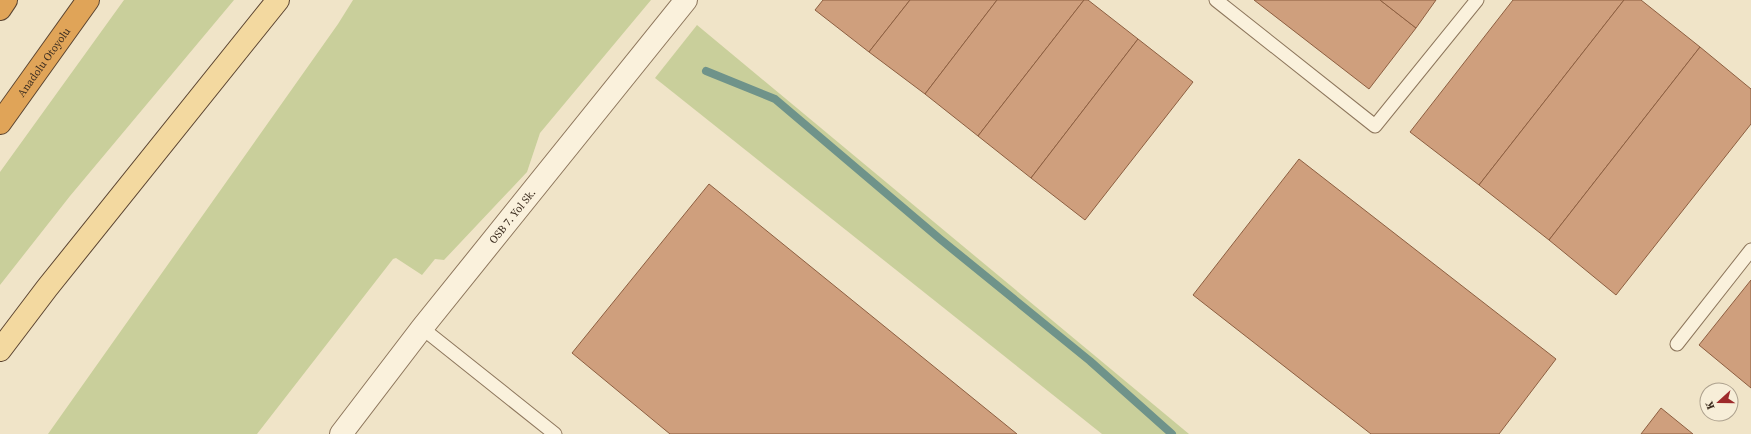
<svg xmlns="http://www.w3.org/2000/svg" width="1751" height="434" viewBox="0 0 1751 434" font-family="'Source Serif 4',serif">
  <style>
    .green { fill: #c9cf9b }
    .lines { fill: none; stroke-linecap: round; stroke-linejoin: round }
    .stream { stroke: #6f938a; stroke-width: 8 }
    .building { fill: #cf9f7d; stroke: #8d5f41 }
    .service-casing { stroke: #8d765c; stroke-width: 15 }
    .minor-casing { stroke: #8d765c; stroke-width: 24 }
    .primary-casing { stroke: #5b4430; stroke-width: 24 }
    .motorway-casing { stroke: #5b4430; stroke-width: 24 }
    .service { stroke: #faf1dc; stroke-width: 13 }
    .minor { stroke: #faf1dc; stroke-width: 22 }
    .primary { stroke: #f3d9a0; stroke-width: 22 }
    .motorway { stroke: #e0a458; stroke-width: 22 }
    .labels { text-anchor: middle; stroke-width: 4; stroke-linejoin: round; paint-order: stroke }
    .street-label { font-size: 11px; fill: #3d2e20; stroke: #f7eed8 }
  </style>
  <rect width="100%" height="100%" fill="#f0e4c8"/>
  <g class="green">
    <polygon points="124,0 234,0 70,196 0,285 0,172"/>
    <polygon points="353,0 651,0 540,133 527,172 444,260 435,259 422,275 396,258 393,259 257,434 48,434 338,24"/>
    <polygon points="697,25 1189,434 1102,434 655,78"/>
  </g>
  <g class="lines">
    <polyline class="stream" points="706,71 775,99 940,239 1090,361 1172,434"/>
  </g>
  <g class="building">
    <polygon points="823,0 910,0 869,52 815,10"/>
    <polygon points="910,0 997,0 925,94 869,52"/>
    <polygon points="997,0 1084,0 978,136 925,94"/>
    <polygon points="1084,0 1088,0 1138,39 1031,178 978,136"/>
    <polygon points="1254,0 1380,0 1416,28 1369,89"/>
    <polygon points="1380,0 1436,0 1416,28"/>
    <polygon points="1513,0 1624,0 1479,185 1410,132"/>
    <polygon points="1624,0 1641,0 1700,47 1549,240 1479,185"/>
    <polygon points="1138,39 1193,82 1085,220 1031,178"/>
    <polygon points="1700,47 1751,89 1751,124 1616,295 1549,240"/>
    <polygon points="1299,159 1556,359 1499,434 1371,434 1193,295"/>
    <polygon points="709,184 1017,434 670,434 572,353"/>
    <polygon points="1751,280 1751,388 1699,345"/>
    <polygon points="1661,408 1693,434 1641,434"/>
  </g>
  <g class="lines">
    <g class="service-casing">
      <g id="service">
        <polyline points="1216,0 1375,126 1477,0"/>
        <polyline points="422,328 555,434"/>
        <polyline points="1677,344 1751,250"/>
      </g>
    </g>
    <g class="minor-casing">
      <g id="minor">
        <path id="s1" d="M341,434L422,328L686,0"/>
      </g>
    </g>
    <g class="primary-casing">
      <polyline id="primary" points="0,350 47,288 278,0"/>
    </g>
    <g class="motorway-casing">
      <g id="motorway">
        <polyline points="0,9 6,0"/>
        <path id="s2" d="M0,123L88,0"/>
      </g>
    </g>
    <use href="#service" class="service"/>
    <use href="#minor" class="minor"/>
    <use href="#primary" class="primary"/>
    <use href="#motorway" class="motorway"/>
  </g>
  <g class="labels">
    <g class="street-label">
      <text dy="4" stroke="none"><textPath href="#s2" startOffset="75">Anadolu Otoyolu</textPath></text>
      <text dy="4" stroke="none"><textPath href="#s1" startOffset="277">OSB 7. Yol Sk.</textPath></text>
    </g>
  </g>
  <g transform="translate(1719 402) rotate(249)"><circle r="19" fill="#f7eed8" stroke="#ada18e"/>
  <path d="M0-3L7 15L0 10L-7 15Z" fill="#9e2a2b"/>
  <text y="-6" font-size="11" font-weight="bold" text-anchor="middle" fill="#3d2e20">K</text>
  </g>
</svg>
